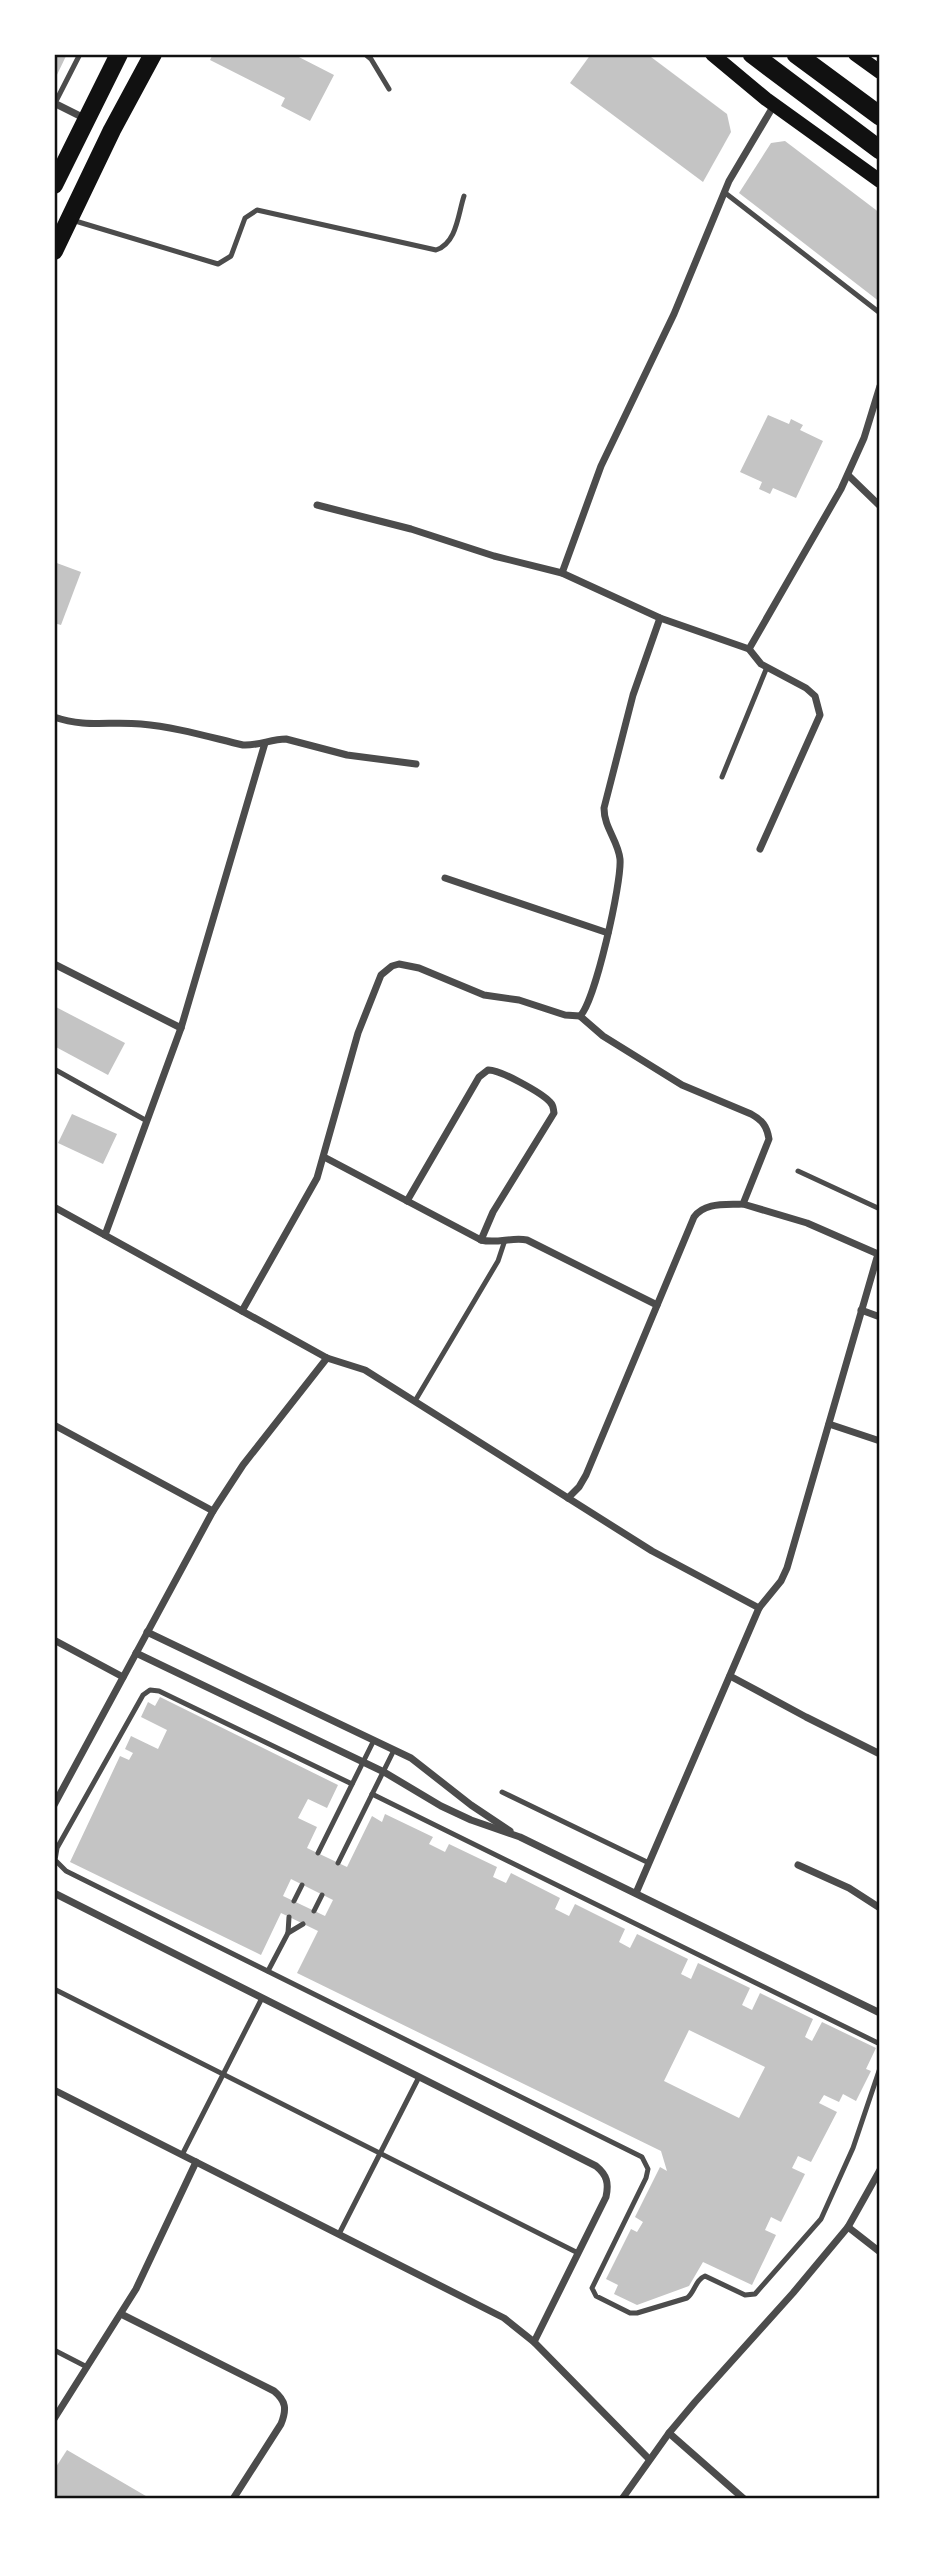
<svg xmlns="http://www.w3.org/2000/svg" width="934" height="2553" viewBox="0 0 934 2553" font-family="'PT Sans',sans-serif">
  <style>
    .building { fill: #c4c4c4; fill-rule: evenodd }
    .lines { fill: none; stroke-linecap: round; stroke-linejoin: round }
    .service { stroke: #4c4c4c; stroke-width: 5 }
    .minor { stroke: #4c4c4c; stroke-width: 7 }
    .secondary { stroke: #111; stroke-width: 14 }
    .primary { stroke: #111; stroke-width: 18 }
    .trunk { stroke: #111; stroke-width: 19 }
    .neatline { fill: none; stroke: #111; stroke-width: 2.5 }
  </style>
  <rect width="100%" height="100%" fill="#fff"/>
  <g class="building">
    <polygon points="54,54 67,54 54,81"/>
    <polygon points="213,54 293,54 334,75 310,121 281,106 285,98 210,60"/>
    <polygon points="591,54 647,54 727,114 731,132 703,182 570,83"/>
    <polygon points="785,141 880,213 880,302 739,193 771,143"/>
    <polygon points="768,415 789,424 791,419 803,425 800,430 823,441 796,498 773,488 770,494 759,489 762,482 740,472"/>
    <polygon points="54,562 81,572 61,625 54,623"/>
    <polygon points="54,1006 125,1043 108,1075 54,1046"/>
    <polygon points="72,1114 117,1134 103,1164 58,1143"/>
    <path d="M160,1697L338,1785L327,1808L308,1799L298,1818L317,1827L307,1848L347,1867L372,1816L382,1822L385,1814L433,1837L429,1844L445,1852L449,1844L497,1867L493,1877L506,1883L511,1873L560,1898L555,1909L569,1916L575,1904L625,1929L619,1942L630,1948L637,1934L688,1959L681,1974L691,1979L698,1963L750,1988L742,2005L752,2010L760,1993L813,2019L805,2037L812,2041L822,2022L876,2048L866,2069L871,2071L856,2101L843,2094L839,2102L824,2095L819,2103L837,2112L811,2162L798,2156L792,2168L805,2174L781,2222L771,2217L765,2230L776,2235L752,2285L703,2262L689,2286L637,2305L614,2294L618,2285L606,2279L631,2229L637,2232L643,2222L635,2217L660,2167L667,2171L661,2151L297,1973L318,1931L281,1913L261,1955L70,1862L120,1756L129,1760L133,1753L125,1749L131,1736L158,1749L167,1730L141,1717L148,1702L155,1706ZM291,1879L333,1900L325,1916L283,1896ZM689,2030L765,2067L739,2118L664,2081Z"/>
    <polygon points="67,2450 151,2499 54,2499 54,2470"/>
  </g>
  <g class="lines">
    <g class="service">
      <polyline points="365,54 371,59 389,89"/>
      <polyline points="54,105 80,54"/>
      <polyline points="724,192 880,313"/>
      <path d="M72,220L218,264L231,256L245,218L257,210L436,250C457,243 458,214 464,196"/>
      <polyline points="722,777 767,667"/>
      <polyline points="54,1069 147,1121"/>
      <polyline points="798,1171 880,1209"/>
      <polyline points="415,1401 498,1261 505,1240"/>
      <path d="M352,1784L159,1691L150,1690L143,1695L57,1848L55,1860L66,1871L642,2157L648,2169L646,2178L592,2288L596,2296L630,2313H637L687,2298C695,2292 695,2280 705,2276L745,2295L755,2294L821,2219L853,2148L880,2068"/>
      <polyline points="502,1792 649,1863"/>
      <polyline points="372,1794 880,2044"/>
      <polyline points="318,1853 374,1740"/>
      <polyline points="338,1863 394,1750"/>
      <polyline points="294,1901 302,1885"/>
      <polyline points="314,1911 322,1895"/>
      <polyline points="288,1933 303,1924"/>
      <polyline points="268,1971 288,1933 289,1917"/>
      <polyline points="54,1989 578,2253"/>
      <polyline points="182,2155 262,1998"/>
      <polyline points="339,2234 419,2077"/>
      <polyline points="54,2350 87,2367"/>
    </g>
    <g class="minor">
      <polyline points="54,103 86,119"/>
      <polyline points="848,475 880,506"/>
      <polyline points="317,505 411,529 494,556 562,573 660,618 749,649 761,664 806,688 815,696 820,715 760,849"/>
      <polyline points="562,573 601,466 674,314 729,181 774,105"/>
      <polyline points="749,649 841,489 864,438 880,386"/>
      <path d="M54,717C86,728 109,721 141,724C176,727 209,737 243,745C258,746 271,739 286,739L347,755L416,764"/>
      <polyline points="445,878 608,933"/>
      <polyline points="54,964 181,1028"/>
      <path d="M580,1016C595,1002 622,882 620,859C618,840 604,828 604,808L633,695L660,618"/>
      <path d="M324,1157L481,1240C497,1244 511,1237 527,1240L657,1305"/>
      <path d="M407,1201L479,1077L488,1070C499,1069 542,1093 550,1102C554,1106 553,1108 554,1113L493,1212L481,1240"/>
      <polyline points="54,1207 327,1358 365,1370 652,1551 759,1608"/>
      <polyline points="105,1235 181,1028 265,743"/>
      <polyline points="861,1310 880,1317"/>
      <path d="M242,1311L317,1178L358,1033L381,975L392,966L399,964L419,968L484,995L519,1000L565,1015L580,1016L603,1036L682,1085L751,1114C762,1120 767,1126 769,1139L743,1204C725,1205 705,1202 694,1217L586,1475L579,1487L568,1498"/>
      <polyline points="829,1424 880,1441"/>
      <polyline points="54,1425 213,1511"/>
      <polyline points="147,1632 411,1758 471,1805 510,1831"/>
      <polyline points="54,1640 123,1677"/>
      <polyline points="136,1653 384,1772 441,1806 471,1820 520,1837 880,2013"/>
      <polyline points="730,1676 806,1717 880,1754"/>
      <polyline points="54,1805 213,1511 243,1465 327,1358"/>
      <polyline points="798,1865 849,1888 880,1908"/>
      <path d="M54,1893L596,2166C607,2175 609,2183 606,2197L534,2342"/>
      <polyline points="636,1893 759,1608 781,1581 787,1568 878,1254 807,1223 743,1204"/>
      <polyline points="54,2090 504,2318 534,2342 649,2459"/>
      <polyline points="848,2227 880,2252"/>
      <path d="M121,2314L274,2391C286,2401 287,2409 281,2424L233,2499"/>
      <polyline points="54,2419 136,2289 196,2162"/>
      <polyline points="669,2433 744,2499"/>
      <polyline points="622,2499 669,2433 695,2402 793,2293 848,2227 880,2170"/>
    </g>
    <g class="secondary">
      <polyline points="712,54 766,99 880,181"/>
      <polyline points="855,54 880,72"/>
    </g>
    <g class="primary">
      <polyline points="54,185 119,54"/>
      <polyline points="54,251 112,130 153,54"/>
    </g>
    <g class="trunk">
      <polyline points="752,54 880,150"/>
      <polyline points="796,54 880,116"/>
    </g>
  </g>
  <rect width="934" height="2553" fill="none" stroke="#ffffff" stroke-width="112"/>
  <rect x="56" y="56" width="822" height="2441" class="neatline"/>
</svg>
